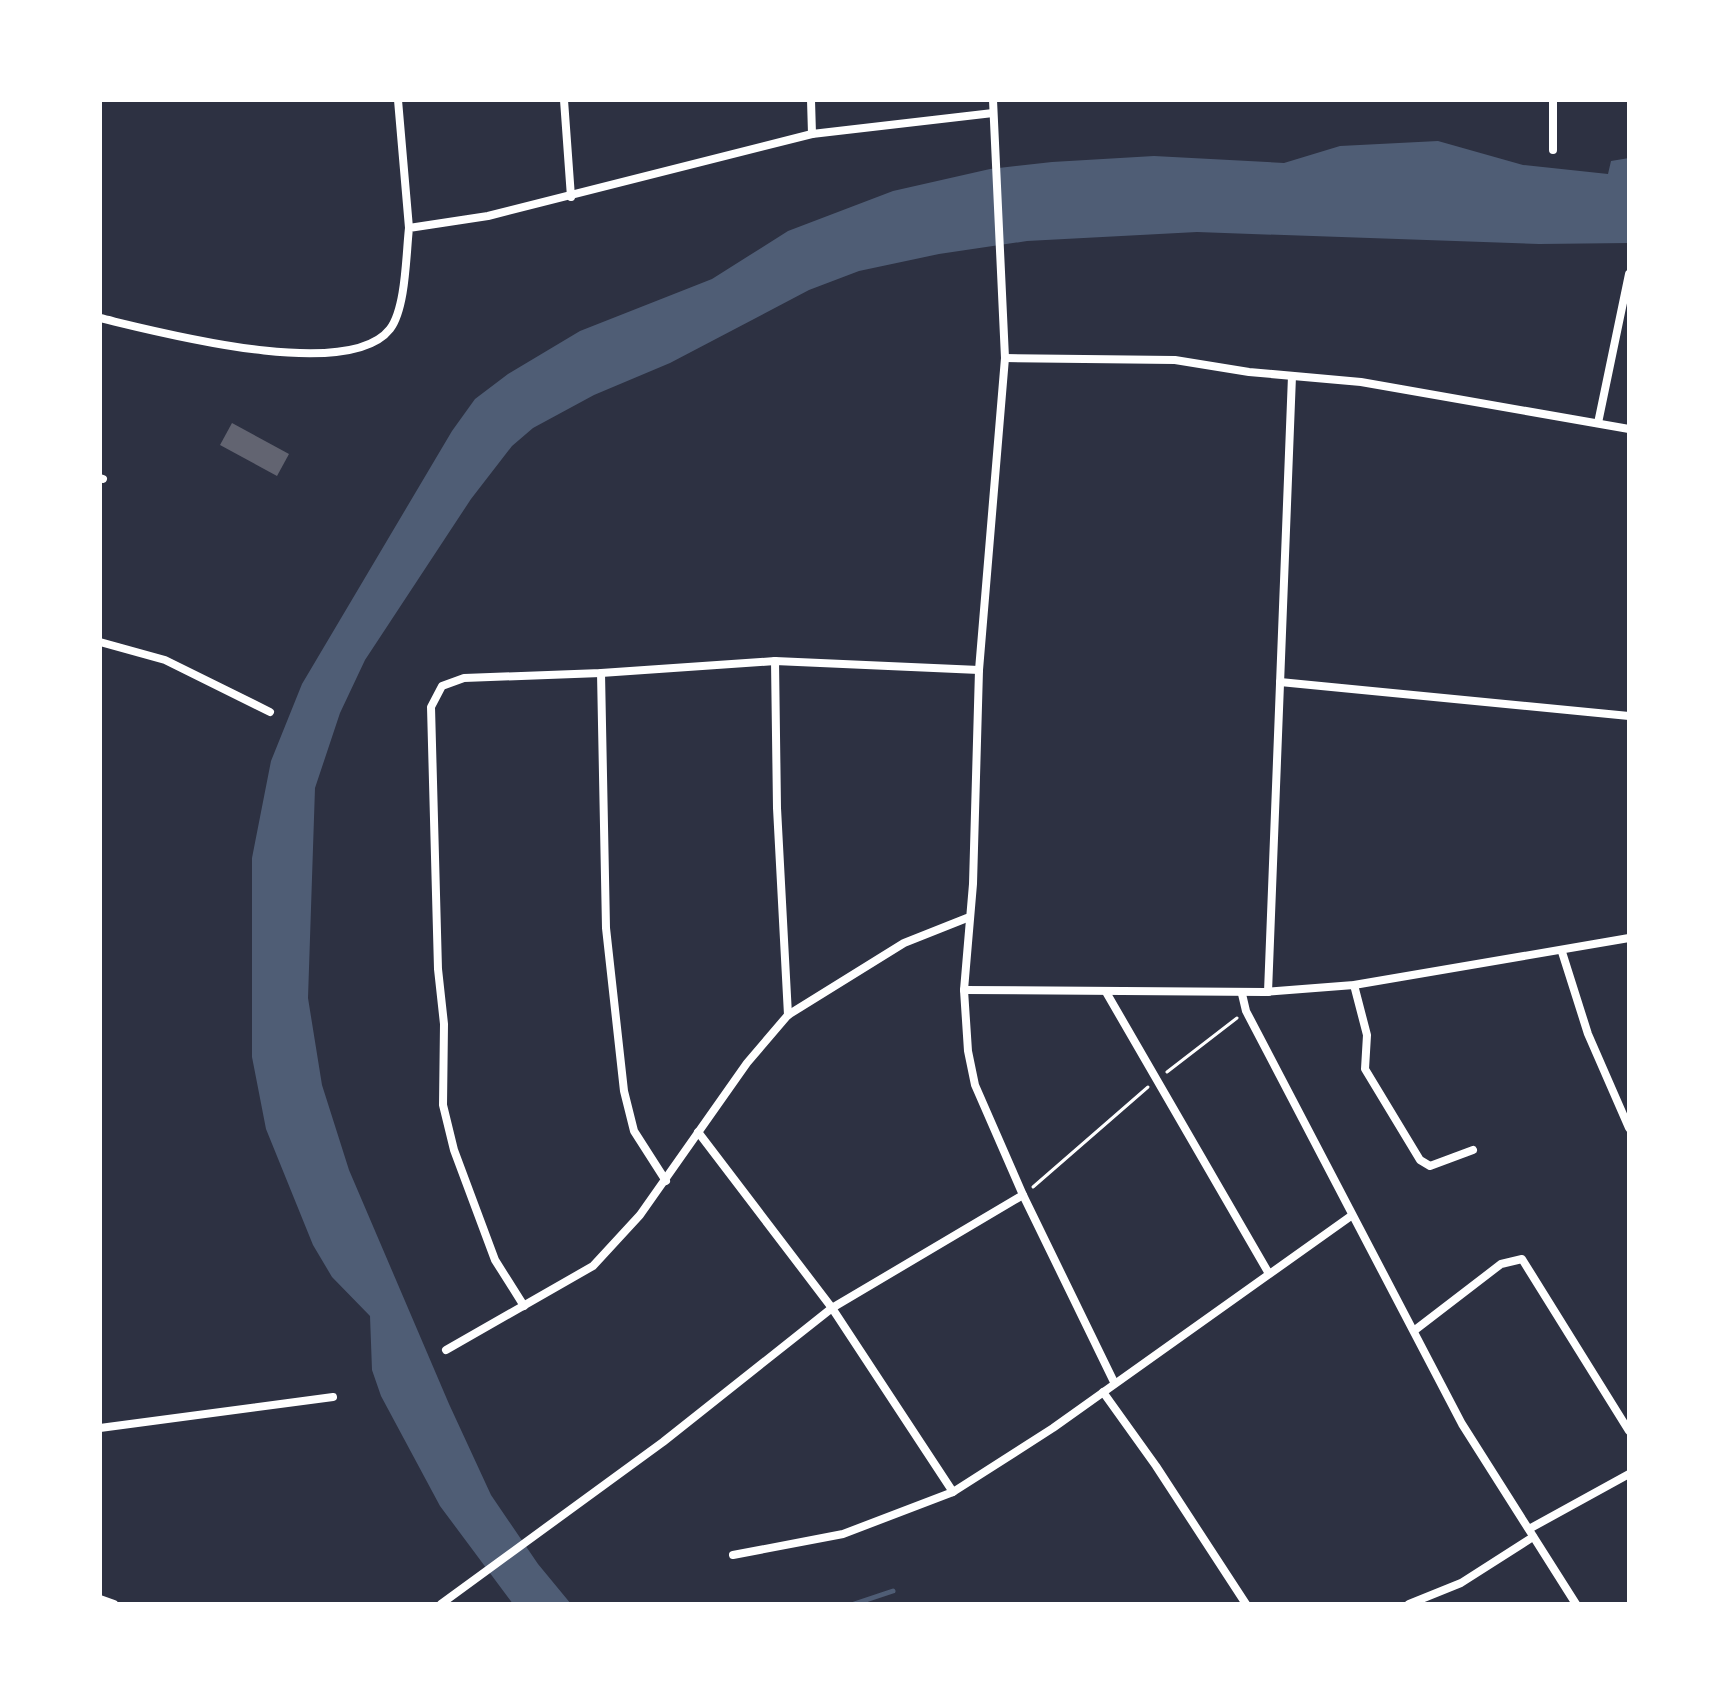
<svg xmlns="http://www.w3.org/2000/svg" width="1729" height="1704" viewBox="0 0 1729 1704" font-family="'Nunito Sans',sans-serif">
  <style>
    .water { fill: #4f5d75 }
    .lines { fill: none; stroke-linecap: round; stroke-linejoin: round }
    .stream { stroke: #4f5d75; stroke-width: 5 }
    .building { fill: #626471 }
    .path { stroke: #fff; stroke-width: 3 }
    .minor { stroke: #fff; stroke-width: 8 }
  </style>
  <rect width="100%" height="100%" fill="#2d3142"/>
  <polygon class="water" points="1438,141 1523,165 1608,174 1611,161 1629,158 1629,243 1539,244 1197,232 1027,241 939,254 859,271 809,290 670,363 594,395 533,428 512,446 471,499 365,660 340,713 315,788 308,998 322,1085 349,1170 449,1404 491,1495 538,1564 571,1604 513,1604 440,1506 381,1396 372,1370 370,1316 332,1277 313,1245 266,1129 252,1057 252,858 271,761 302,684 452,431 475,399 508,374 580,331 712,279 788,231 893,191 990,169 1052,162 1154,156 1284,163 1340,146"/>
  <g class="lines">
    <polyline class="stream" points="854,1604 893,1591"/>
  </g>
  <polygon class="building" points="232,423 289,454 277,476 220,445"/>
  <g class="lines">
    <g class="path">
      <polyline points="1167,1072 1237,1018"/>
      <polyline points="1033,1187 1148,1087"/>
    </g>
    <g class="minor">
      <polyline points="398,100 409,228"/>
      <polyline points="564,100 571,197"/>
      <polyline points="811,100 812,134"/>
      <polyline points="993,100 1005,358 979,670 973,884 964,990 968,1051 975,1085 1023,1195 1114,1382"/>
      <polyline points="1553,100 1553,150"/>
      <path d="M100,318C159,332 348,383 390,329C406,308 406,254 409,228L488,216L812,134L993,113"/>
      <polyline points="1005,358 1175,360 1249,372 1361,382 1629,429"/>
      <polyline points="1598,423 1629,274"/>
      <polyline points="100,478 103,479"/>
      <polyline points="100,642 165,660 270,712"/>
      <polyline points="775,661 777,808 788,1015"/>
      <polyline points="601,673 606,928 624,1091 634,1131 666,1181"/>
      <polyline points="1280,682 1629,716"/>
      <polyline points="1562,952 1588,1034 1629,1128"/>
      <polyline points="1354,985 1367,1035 1365,1069 1420,1160 1430,1166 1473,1150"/>
      <polyline points="964,990 1265,992 1354,985 1629,938"/>
      <polyline points="1106,992 1268,1272"/>
      <polyline points="1268,992 1292,376"/>
      <polyline points="1242,994 1246,1011 1462,1424 1576,1604"/>
      <polyline points="698,1132 832,1308 953,1492"/>
      <polyline points="524,1306 495,1260 454,1150 443,1105 444,1024 438,969 431,707 442,686 464,678 601,673 775,661 979,670"/>
      <polyline points="1415,1330 1501,1264 1522,1259 1629,1431"/>
      <polyline points="446,1350 593,1266 640,1215 747,1063 788,1015 904,943 967,918"/>
      <polyline points="1103,1392 1156,1466 1246,1604"/>
      <polyline points="100,1428 333,1397"/>
      <polyline points="1529,1529 1629,1474"/>
      <polyline points="733,1555 843,1534 953,1492 1053,1428 1351,1216"/>
      <polyline points="100,1599 114,1604"/>
      <polyline points="441,1604 663,1442 832,1308 1023,1195"/>
      <polyline points="1409,1604 1461,1583 1533,1537"/>
    </g>
  </g>
  <rect width="1729" height="1704" fill="none" stroke="#ffffff" stroke-width="204"/>
</svg>
